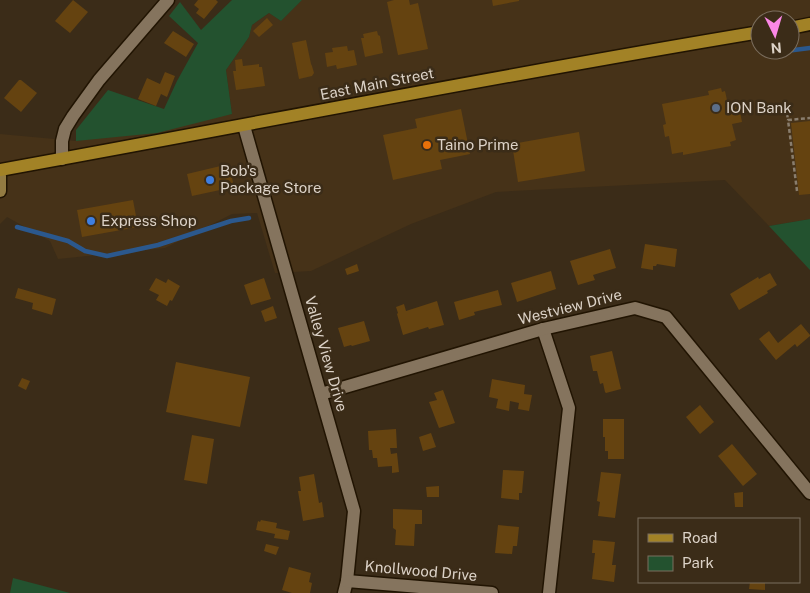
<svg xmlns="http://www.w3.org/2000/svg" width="810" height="593" viewBox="0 0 810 593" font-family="'Public Sans',sans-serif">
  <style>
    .built { fill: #463218; fill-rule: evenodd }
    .green { fill: #23522f }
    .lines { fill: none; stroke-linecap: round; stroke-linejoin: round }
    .stream { stroke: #2b588d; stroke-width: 4.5 }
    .building { fill: #654310 }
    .street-casing { stroke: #211402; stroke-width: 15 }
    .secondary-casing { stroke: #211402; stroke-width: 15 }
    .primary-casing { stroke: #211402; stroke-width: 15 }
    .path { stroke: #897d6d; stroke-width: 2.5; stroke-dasharray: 4 2.5; stroke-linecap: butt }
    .street { stroke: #85745e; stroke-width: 12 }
    .secondary { stroke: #937b42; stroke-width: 12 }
    .primary { stroke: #a28226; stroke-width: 12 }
    .service-dot { fill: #5c6f8a; stroke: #3b2c18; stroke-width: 2 }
    .food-dot { fill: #e8710a; stroke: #3b2c18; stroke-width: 2 }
    .shop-dot { fill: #3f7fe0; stroke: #3b2c18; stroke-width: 2 }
    .labels { text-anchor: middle; stroke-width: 5; stroke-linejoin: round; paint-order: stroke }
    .street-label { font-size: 15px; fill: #dcd2c7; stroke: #3b2c18 }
    .poi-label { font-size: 15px; fill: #dcd2c7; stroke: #3b2c18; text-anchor: start }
  </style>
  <rect width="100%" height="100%" fill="#3b2c18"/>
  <path class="built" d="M302,0H810V219L769,226L725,180L496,192L411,224L311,271L275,273L257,213L232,214L165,248L58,259L50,241L7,217L0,224V134L76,141L232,114L226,70L249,37L252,25L269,13L281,21ZM760,20H790V50H760Z"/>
  <g class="green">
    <polygon points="232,0 302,0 281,21 269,13 252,25 249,37 226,70 232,114 157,133 76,141 76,130 108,90 164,109 177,81 198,43 169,16 180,2 201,30"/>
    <polygon points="810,219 810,270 769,226"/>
    <polygon points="13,578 70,593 10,593"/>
  </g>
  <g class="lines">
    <g class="stream">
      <polyline points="770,53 810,48"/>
      <polyline points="17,227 68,241 85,251 107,256 158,245 231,221 249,218"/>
    </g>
  </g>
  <g class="building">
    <polygon points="73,0 88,12 70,33 55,21"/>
    <polygon points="198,0 216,0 218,2 204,19 196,13 199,9 194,5"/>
    <polygon points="394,0 409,0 410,5 418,3 428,49 398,55 387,2"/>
    <polygon points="492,0 519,0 519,1 493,6"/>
    <polygon points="267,18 273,25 259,37 253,31"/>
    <polygon points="173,31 194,44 186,57 164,43"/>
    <polygon points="377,31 378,35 380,36 383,53 365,57 361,38 364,38 363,34"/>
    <polygon points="306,40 311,64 312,66 314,73 312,76 299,79 292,43"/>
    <polygon points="347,46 348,51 354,50 357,65 337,69 336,65 327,67 325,53 333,52 332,48"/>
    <polygon points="242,59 243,66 259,64 259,67 262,67 265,86 236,90 233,71 236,71 235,60"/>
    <polygon points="165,72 175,76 167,97 161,94 156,106 138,99 147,78 160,84"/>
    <polygon points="19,80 21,80 37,93 21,112 4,98"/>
    <polygon points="721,88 722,92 725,91 729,109 739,107 742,122 732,124 736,140 730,142 731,146 683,155 683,152 672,154 669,136 665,137 663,125 666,124 662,104 709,95 708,91"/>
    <polygon points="461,109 470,154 440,160 442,169 393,180 383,135 417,128 415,119"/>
    <polygon points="810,121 810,194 799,195 791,123"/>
    <polygon points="579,132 585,171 518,182 512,144"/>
    <polygon points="229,164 234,187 192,196 187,174"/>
    <polygon points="133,200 138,227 82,237 77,210"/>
    <polygon points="645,244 677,249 675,267 657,264 656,266 653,266 653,270 641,268"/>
    <polygon points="610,249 616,268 593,275 595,280 578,285 570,261"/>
    <polygon points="357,264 359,271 347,275 345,269"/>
    <polygon points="551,271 556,289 517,302 511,283"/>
    <polygon points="770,273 777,285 767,291 768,293 739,310 730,294 758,277 759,279"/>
    <polygon points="156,278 166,283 168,279 180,286 172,301 170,300 167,306 156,300 159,295 149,290"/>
    <polygon points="264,278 271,299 251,305 244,285"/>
    <polygon points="18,288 56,299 52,315 32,309 33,303 15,298"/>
    <polygon points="498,290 502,305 474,312 475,315 459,320 454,302"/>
    <polygon points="437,301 444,325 429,329 428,327 403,335 397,314 398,313 396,307 404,304 406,311"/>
    <polygon points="273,306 277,318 265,322 261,311"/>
    <polygon points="364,321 370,341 352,346 351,345 344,347 338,328"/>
    <polygon points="801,324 810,335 810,336 797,347 795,344 776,360 759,339 769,331 778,343"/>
    <polygon points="612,351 621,389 606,393 605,392 603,383 600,384 597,371 593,371 590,356"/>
    <polygon points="176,362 250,377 240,427 166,412"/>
    <polygon points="22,378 30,381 26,390 18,386"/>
    <polygon points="492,379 525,385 524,394 532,395 529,411 518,409 519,403 510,401 509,411 496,408 498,399 489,397"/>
    <polygon points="443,390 455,423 439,428 429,402 437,400 434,393"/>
    <polygon points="700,405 714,422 700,434 686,417"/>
    <polygon points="603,419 624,419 624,459 608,459 608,451 605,451 605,437 603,437"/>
    <polygon points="396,429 397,448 390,448 391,454 397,453 399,472 392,473 392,466 378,467 377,458 373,458 372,450 369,450 368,431"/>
    <polygon points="431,433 436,447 423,451 419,437"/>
    <polygon points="192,435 214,439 207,484 184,480"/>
    <polygon points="732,444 757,474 743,486 718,456"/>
    <polygon points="503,470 524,471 522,493 519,493 519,500 501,498"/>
    <polygon points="601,472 621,474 615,518 598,516 600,502 597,501"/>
    <polygon points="314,474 319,503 322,502 324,517 303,521 298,491 301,491 299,477"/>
    <polygon points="439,486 439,497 427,497 426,487"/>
    <polygon points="743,492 743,507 735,507 734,493"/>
    <polygon points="393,509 422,510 422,524 415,524 414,546 395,545 396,530 393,528"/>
    <polygon points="261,520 277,523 276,528 290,531 288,540 274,538 275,534 256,530 258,521 260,522"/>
    <polygon points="498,525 519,527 517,546 513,546 512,554 495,553"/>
    <polygon points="593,540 615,542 612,565 616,565 614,582 592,579 595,553 592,553"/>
    <polygon points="266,544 279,547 276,555 264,551"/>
    <polygon points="289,567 311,573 309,582 312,583 310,593 292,593 282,590"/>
    <polygon points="750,582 765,582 765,590 749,589"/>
  </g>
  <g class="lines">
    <g class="street-casing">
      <g id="street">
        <polyline points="244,126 354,511 347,581 344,593"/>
        <polyline points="62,159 62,141 65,129 73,116 99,80 168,0"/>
        <polyline points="543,329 569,408 549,593"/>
        <polyline points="321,394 543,329 635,308 666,317 810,493"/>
        <polyline points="347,581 492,593"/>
      </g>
    </g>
    <g class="secondary-casing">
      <polyline id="secondary" points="0,176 0,191"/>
    </g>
    <g class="primary-casing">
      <g id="primary">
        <polyline points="790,28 810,24"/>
        <path d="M0,170C253,124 506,74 760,32"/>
      </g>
    </g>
    <g class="path">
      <polyline points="786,107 788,120"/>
      <polyline points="797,191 788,120 810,118"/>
    </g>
    <use href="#street" class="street"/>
    <use href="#secondary" class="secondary"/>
    <use href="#primary" class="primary"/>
  </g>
  <circle class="service-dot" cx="716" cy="108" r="5"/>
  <circle class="food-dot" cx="427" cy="145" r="5"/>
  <g class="shop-dot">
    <circle cx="210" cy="180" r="5"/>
    <circle cx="91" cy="221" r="5"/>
  </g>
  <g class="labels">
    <g class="street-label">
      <text transform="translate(377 84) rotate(-11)" y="5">East Main Street</text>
      <text transform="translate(570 307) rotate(-14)" y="5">Westview Drive</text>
      <text transform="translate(326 354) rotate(74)" y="5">Valley View Drive</text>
      <text transform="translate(421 571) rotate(5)" y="5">Knollwood Drive</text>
    </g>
    <g class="poi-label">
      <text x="726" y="113">ION Bank</text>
      <text x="437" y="150">Taino Prime</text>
      <text x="220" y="176">Bob's<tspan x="220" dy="17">Package Store</tspan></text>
      <text x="101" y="226">Express Shop</text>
    </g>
  </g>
  <rect x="638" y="518" width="162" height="65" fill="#3b2c18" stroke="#7b6e5e"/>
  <rect x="648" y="534" width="25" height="8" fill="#a28226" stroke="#7b6e5e"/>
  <text x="682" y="543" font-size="15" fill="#dcd2c7">Road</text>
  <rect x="648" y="556" width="25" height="15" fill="#23522f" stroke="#7b6e5e"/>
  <text x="682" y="568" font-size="15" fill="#dcd2c7">Park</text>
  <g transform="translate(775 35) rotate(175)"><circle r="24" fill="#3b2c18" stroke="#7b6e5e"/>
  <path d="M0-4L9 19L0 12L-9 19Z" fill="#fb87e6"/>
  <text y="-8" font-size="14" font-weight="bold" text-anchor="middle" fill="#dcd2c7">N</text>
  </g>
</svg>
